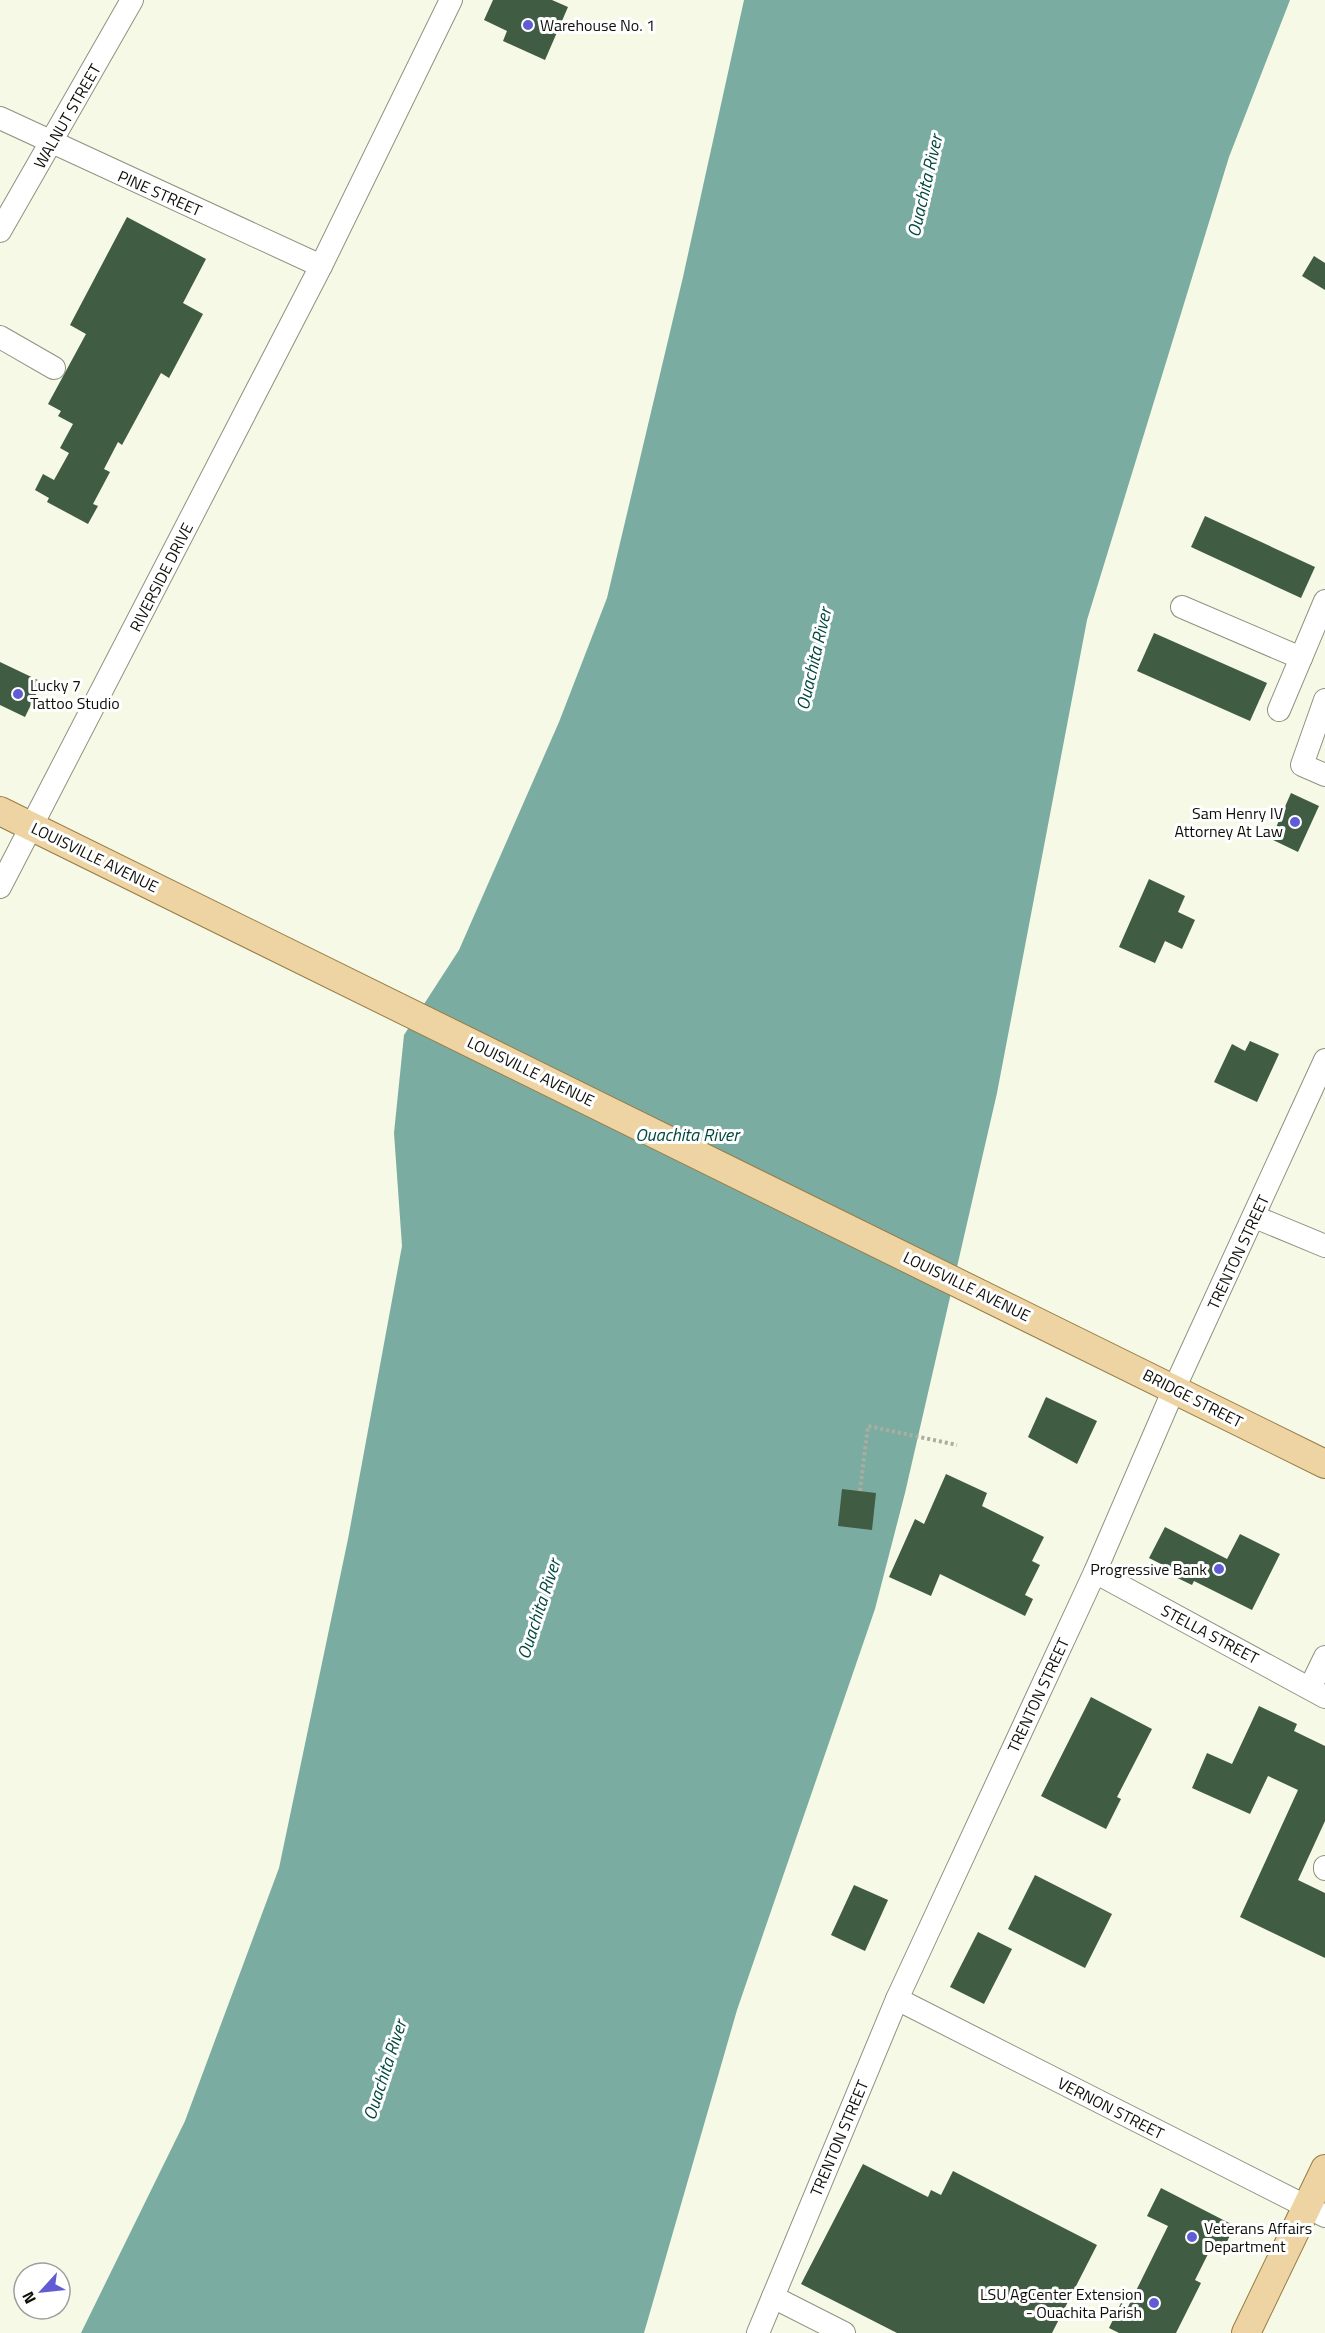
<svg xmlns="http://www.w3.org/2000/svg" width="1325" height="2333" viewBox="0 0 1325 2333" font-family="'Titillium Web',sans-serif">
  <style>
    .water { fill: #7baca2 }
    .building { fill: #405c43 }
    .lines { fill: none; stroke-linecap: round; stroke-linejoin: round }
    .minor-casing { stroke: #8f9280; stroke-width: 24 }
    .major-casing { stroke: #987c45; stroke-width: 30 }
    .path { stroke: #abad9e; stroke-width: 4; stroke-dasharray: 3 3; stroke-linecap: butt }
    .minor { stroke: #fff; stroke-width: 22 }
    .major { stroke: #eed4a3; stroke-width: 28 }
    .poi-dot { fill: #5f5cd4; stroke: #fff; stroke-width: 2 }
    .labels { text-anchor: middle; stroke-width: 6; stroke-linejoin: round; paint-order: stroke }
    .poi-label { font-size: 16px; fill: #0e0f09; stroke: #fff; text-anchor: start }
    .street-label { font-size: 16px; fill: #0e0f09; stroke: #fff }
    .water-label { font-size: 18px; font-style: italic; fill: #00493f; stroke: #fff }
  </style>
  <rect width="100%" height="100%" fill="#f6f9e6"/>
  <polygon class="water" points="744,0 1290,0 1229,157 1087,620 997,1093 905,1493 875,1609 737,2010 644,2333 81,2333 185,2121 279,1868 348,1539 402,1246 394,1133 404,1035 459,950 559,722 607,598 683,277"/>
  <g class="building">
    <polygon points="493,0 552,0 568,7 545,60 503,41 507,31 484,20"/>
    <polygon points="127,217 206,259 183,303 203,314 169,378 161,373 122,445 118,442 104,469 110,472 93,504 98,506 88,524 47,502 49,498 35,490 43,474 54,480 69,453 60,448 73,424 58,416 61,411 48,404 86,334 70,325"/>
    <polygon points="1314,256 1325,263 1325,290 1302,276"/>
    <polygon points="1205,516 1315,567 1301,598 1191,547"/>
    <polygon points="1154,633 1267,683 1250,721 1137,671"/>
    <polygon points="0,662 42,682 25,717 0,705"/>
    <polygon points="1291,793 1319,806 1298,852 1271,839"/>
    <polygon points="1149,879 1185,896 1178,912 1195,920 1182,949 1165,941 1155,963 1119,947"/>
    <polygon points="1250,1041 1279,1054 1257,1102 1214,1082 1232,1044 1245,1051"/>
    <polygon points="1046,1397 1097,1421 1077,1464 1028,1437"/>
    <polygon points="946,1474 987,1493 982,1506 1044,1537 1032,1561 1040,1565 1025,1595 1033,1599 1025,1616 940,1574 931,1596 889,1577 915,1519 924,1524"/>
    <polygon points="842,1489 876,1493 872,1530 838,1526"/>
    <polygon points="1165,1527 1227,1559 1240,1534 1280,1554 1252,1610 1194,1581 1192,1585 1165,1572 1167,1567 1149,1558"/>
    <polygon points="1091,1697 1152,1729 1117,1797 1121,1799 1106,1829 1041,1796"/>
    <polygon points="1259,1706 1297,1724 1294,1731 1325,1746 1325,1821 1298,1880 1325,1893 1325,1958 1240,1917 1298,1790 1268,1776 1250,1814 1192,1788 1207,1753 1232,1764"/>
    <polygon points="1035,1875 1112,1914 1085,1968 1008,1929"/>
    <polygon points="854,1885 888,1900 865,1951 831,1935"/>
    <polygon points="978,1932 1012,1949 984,2004 950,1987"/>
    <polygon points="863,2164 928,2197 931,2190 941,2195 953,2171 1097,2245 1052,2333 897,2333 801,2284"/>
    <polygon points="1161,2188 1235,2226 1221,2253 1211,2248 1195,2280 1201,2283 1176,2333 1119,2333 1109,2328 1121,2303 1128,2307 1168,2226 1147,2216"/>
  </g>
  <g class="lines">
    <g class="minor-casing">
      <g id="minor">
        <polyline points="0,118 321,266"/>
        <polyline points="0,231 132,0"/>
        <polyline points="0,337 54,368"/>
        <polyline points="1182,607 1301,658"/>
        <polyline points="1325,700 1302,765 1325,775"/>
        <polyline points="1279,710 1325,601"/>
        <polyline points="0,887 321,266 451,0"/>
        <polyline points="1255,1217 1325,1246"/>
        <polyline points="1095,1572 1325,1697"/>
        <polyline points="1310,1688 1325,1657"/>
        <polyline points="1325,1867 1325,1869"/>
        <polyline points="897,1999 1325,2216"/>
        <polyline points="773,2297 844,2333"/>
        <polyline points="758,2333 897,1999 1095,1572 1174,1389 1325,1060"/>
      </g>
    </g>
    <g class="major-casing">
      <g id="major">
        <polyline points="0,811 1325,1464"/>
        <polyline points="1246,2333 1325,2169"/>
      </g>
    </g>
    <polyline class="path" points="860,1491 868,1426 957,1445"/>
    <use href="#minor" class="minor"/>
    <use href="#major" class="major"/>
  </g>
  <g class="poi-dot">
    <circle cx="528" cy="25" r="6"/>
    <circle cx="18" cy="694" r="6"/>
    <circle cx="1295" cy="822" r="6"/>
    <circle cx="1219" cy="1569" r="6"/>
    <circle cx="1192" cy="2237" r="6"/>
    <circle cx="1154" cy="2303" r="6"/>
  </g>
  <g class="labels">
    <g class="poi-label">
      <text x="540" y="31">Warehouse No. 1</text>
      <text x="30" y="691">Lucky 7<tspan x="30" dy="18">Tattoo Studio</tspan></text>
      <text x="1283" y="819" text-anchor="end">Sam Henry IV<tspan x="1283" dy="18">Attorney At Law</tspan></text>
      <text x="1207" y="1575" text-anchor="end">Progressive Bank</text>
      <text x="1204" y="2234">Veterans Affairs<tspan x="1204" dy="18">Department</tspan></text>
      <text x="1142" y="2300" text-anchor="end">LSU AgCenter Extension<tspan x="1142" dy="18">- Ouachita Parish</tspan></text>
    </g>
    <g class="street-label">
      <text transform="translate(67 116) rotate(-60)" y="6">WALNUT STREET</text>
      <text transform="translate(160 193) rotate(24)" y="6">PINE STREET</text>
      <text transform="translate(161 577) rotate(-63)" y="6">RIVERSIDE DRIVE</text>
      <text transform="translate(95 857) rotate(26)" y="6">LOUISVILLE AVENUE</text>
      <text transform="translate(531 1071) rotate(26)" y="6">LOUISVILLE AVENUE</text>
      <text transform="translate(1238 1252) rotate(-65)" y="6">TRENTON STREET</text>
      <text transform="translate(967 1286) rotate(26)" y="6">LOUISVILLE AVENUE</text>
      <text transform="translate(1193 1398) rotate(27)" y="6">BRIDGE STREET</text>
      <text transform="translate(1210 1634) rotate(28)" y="6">STELLA STREET</text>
      <text transform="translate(1038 1695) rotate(-65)" y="6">TRENTON STREET</text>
      <text transform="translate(1111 2108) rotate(27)" y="6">VERNON STREET</text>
      <text transform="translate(839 2138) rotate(-67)" y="6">TRENTON STREET</text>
    </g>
    <g class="water-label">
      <text transform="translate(925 186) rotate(-77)" y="6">Ouachita River</text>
      <text transform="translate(814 659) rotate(-77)" y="6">Ouachita River</text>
      <text x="687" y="1141">Ouachita River</text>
      <text transform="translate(539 1609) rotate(-72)" y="6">Ouachita River</text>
      <text transform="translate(385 2070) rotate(-72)" y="6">Ouachita River</text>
    </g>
  </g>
  <g transform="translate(42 2291) rotate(243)"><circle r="28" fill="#ffffff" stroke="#9f9f9d" stroke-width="1.5"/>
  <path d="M0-4.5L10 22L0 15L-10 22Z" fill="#5f5cd4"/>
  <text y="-9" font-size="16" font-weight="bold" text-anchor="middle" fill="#0e0f09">N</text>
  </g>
</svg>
